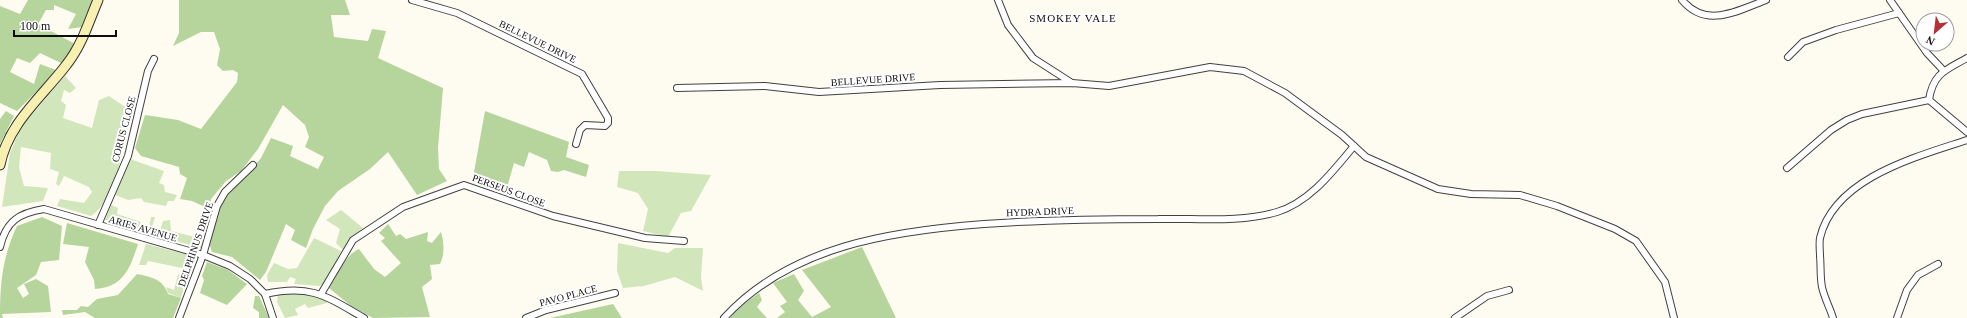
<svg xmlns="http://www.w3.org/2000/svg" width="1967" height="318" viewBox="0 0 1967 318" font-family="Georgia,serif">
  <style>
    .green { fill: #d2e6bc }
    .forest { fill: #b6d59d }
    .lines { fill: none; stroke-linecap: round; stroke-linejoin: round }
    .minor-casing { stroke: #414141; stroke-width: 8 }
    .secondary-casing { stroke: #303030; stroke-width: 11 }
    .minor { stroke: #fff; stroke-width: 6 }
    .secondary { stroke: #f8f0b1; stroke-width: 9 }
    .labels { text-anchor: middle; stroke-width: 4; stroke-linejoin: round; paint-order: stroke }
    .street-label { font-size: 10px; fill: #0e0e0e; stroke: #fff }
    .neighbourhood-label { font-size: 11px; letter-spacing: 1px; fill: #0e0e0e; stroke: #fff }
  </style>
  <rect width="100%" height="100%" fill="#fefbf0"/>
  <g class="green">
    <path d="M65,76L76,88L70,93L64,90L61,101L66,105L63,118L92,128L99,100L109,96L131,111C126,138 115,202 91,216L57,206L60,199L84,203L92,192L89,187L64,176L59,186L56,184L59,172L50,169L51,153L21,147L19,167L24,186L48,188L43,201L2,207L10,153L21,127Z"/>
    <polygon points="130,159 164,171 159,183 164,185 165,192 177,195 174,201 168,201 166,206 144,202 141,198 128,200 115,195"/>
    <polygon points="619,171 657,171 711,175 691,211 681,213 668,237 643,231 648,209 638,193 617,187"/>
    <polygon points="111,205 118,208 117,214 141,222 140,224 149,227 151,217 155,217 150,233 105,220"/>
    <polygon points="341,210 363,228 351,238 343,250 336,243 340,229 326,220"/>
    <polygon points="170,220 171,231 203,239 201,248 158,236 163,221"/>
    <polygon points="314,238 341,251 325,284 319,286 294,284 296,279 290,277 287,282 268,282 267,275 274,263 288,269 297,268"/>
    <polygon points="618,243 668,253 675,248 703,248 701,278 703,291 675,277 644,286 623,288 617,271"/>
    <polygon points="146,244 189,255 194,261 192,270 148,261 146,265 139,265"/>
    <polygon points="181,274 187,275 181,298 168,293 166,287 174,290 178,275"/>
    <polygon points="303,291 328,300 327,303 308,308 305,304 295,309 298,315 285,318 277,302 278,294"/>
  </g>
  <g class="forest">
    <polygon points="28,0 94,0 82,27 68,29 76,14 54,5 54,10 46,10 38,24 75,44 63,64 40,53 30,63 17,58 10,72 34,84 40,64 56,70 54,74 17,111 0,103 0,6 20,14"/>
    <polygon points="179,0 345,0 350,15 331,15 334,37 368,41 372,29 386,31 378,58 443,88 438,148 439,169 447,181 417,195 388,152 370,169 338,191 325,206 313,229 306,248 291,240 295,230 286,224 266,272 260,280 232,257 212,252 209,243 221,205 228,193 251,170 261,158 271,138 293,146 290,156 318,169 324,157 305,147 309,137 305,125 283,105 258,149 241,171 226,181 211,199 208,226 205,230 203,206 192,201 180,199 187,178 180,174 179,167 141,156 135,148 145,115 178,120 201,129 237,82 238,73 233,70 223,71 217,65 220,49 214,32 201,32 173,46 179,33"/>
    <polygon points="6,111 14,116 0,144 0,119"/>
    <polygon points="485,111 569,142 566,157 589,165 586,177 564,170 558,172 551,171 547,160 529,152 524,167 514,163 506,191 472,183"/>
    <path d="M42,217L62,226L59,260L41,262L36,275L17,288L23,298L29,294L24,284L36,279L48,286L51,312L2,314L3,318H0C0,284 2,258 17,226Z"/>
    <path d="M67,223L138,244C130,268 124,287 95,289L94,280L85,262L89,247L63,244Z"/>
    <path d="M388,224L396,236L400,234L406,239L428,232L427,241L432,243L441,232C444,242 445,254 440,264L430,265L432,279L422,287L430,317L373,318L351,306L329,288C337,275 345,255 359,249L374,269L385,277L401,263L381,241L385,238L379,233Z"/>
    <polygon points="862,247 896,318 777,318 785,312 780,306 787,302 773,283 794,274 804,291 798,300 812,317 831,307 802,270"/>
    <polygon points="207,262 228,270 247,284 227,305 200,293 204,280 202,276"/>
    <path d="M137,274C151,277 163,279 168,294L181,298L173,318H95L85,312L63,315L62,310H77L81,306L88,307L97,299L118,295Z"/>
    <polygon points="759,293 762,300 757,307 767,318 730,318 738,308"/>
    <polygon points="255,296 259,296 269,318 259,318 259,312 253,308"/>
    <polygon points="613,304 622,318 550,318"/>
  </g>
  <g class="lines">
    <g class="minor-casing">
      <g id="minor">
        <polyline points="412,0 457,13 582,74 608,118 608,123 605,126 585,125 580,130 576,144"/>
        <polyline points="998,0 1008,25 1033,58 1072,83"/>
        <path d="M1682,0C1706,29 1737,11 1766,0"/>
        <polyline points="1890,0 1927,53 1943,70"/>
        <polyline points="1788,57 1803,42 1836,30 1899,13"/>
        <path d="M1967,58C1946,70 1933,73 1929,100L1967,132"/>
        <polyline points="677,88 765,86 819,92 940,85 1072,83 1109,86 1210,67 1244,71 1285,93 1342,135 1366,157 1438,189 1471,194 1520,195 1557,206 1615,229 1636,241 1665,282 1674,318"/>
        <polyline points="1787,168 1831,130 1847,120 1862,114 1929,100"/>
        <polyline points="98,225 128,156 148,71 154,59"/>
        <path d="M0,247C6,221 19,213 44,209L203,255L230,266L250,279L265,294L273,318"/>
        <path d="M265,294C311,284 326,296 364,318"/>
        <polyline points="321,294 353,240 403,207 464,185 553,216 645,238 684,241"/>
        <polyline points="179,318 203,255 217,206 225,192 253,165"/>
        <polyline points="526,318 546,310 615,293"/>
        <path d="M724,318C790,246 891,231 984,224C1042,220 1100,219 1158,219C1196,218 1240,223 1277,212C1310,202 1333,171 1354,146"/>
        <polyline points="1455,318 1487,296 1509,290"/>
        <path d="M1833,318C1830,308 1824,297 1822,287C1820,277 1821,266 1820,256C1820,251 1819,244 1820,238C1834,178 1916,157 1967,140"/>
        <polyline points="1897,318 1907,290 1918,275 1938,264"/>
      </g>
    </g>
    <g class="secondary-casing">
      <path id="secondary" d="M0,165C8,123 43,96 67,64C82,45 89,21 98,0"/>
    </g>
    <use href="#minor" class="minor"/>
    <use href="#secondary" class="secondary"/>
  </g>
  <g class="labels">
    <g class="street-label">
      <text transform="translate(538 41) rotate(26)" y="4">BELLEVUE DRIVE</text>
      <text transform="translate(873 79) rotate(-4)" y="4">BELLEVUE DRIVE</text>
      <text transform="translate(123 129) rotate(-75)" y="4">CORUS CLOSE</text>
      <text transform="translate(509 190) rotate(20)" y="4">PERSEUS CLOSE</text>
      <text transform="translate(1040 211) rotate(-2)" y="4">HYDRA DRIVE</text>
      <text transform="translate(143 228) rotate(16)" y="4">ARIES AVENUE</text>
      <text transform="translate(195 244) rotate(-71)" y="4">DELPHINUS DRIVE</text>
      <text transform="translate(568 295) rotate(-15)" y="4">PAVO PLACE</text>
    </g>
    <g class="neighbourhood-label">
      <text x="1073" y="22">SMOKEY VALE</text>
    </g>
  </g>
  <g transform="translate(1935 32) rotate(208)"><circle r="19" fill="#ffffff" stroke="#9f9f9f"/>
  <path d="M0-3L7 15L0 10L-7 15Z" fill="#b33137"/>
  <text y="-6" font-size="11" font-weight="bold" text-anchor="middle" fill="#0e0e0e">N</text>
  </g>
  <path d="M14 30v6h102v-6" fill="none" stroke="#0e0e0e" stroke-width="2"/>
  <text x="20" y="30" font-size="12" fill="#0e0e0e" stroke="#ffffff" stroke-width="3" paint-order="stroke">100 m</text>
</svg>
